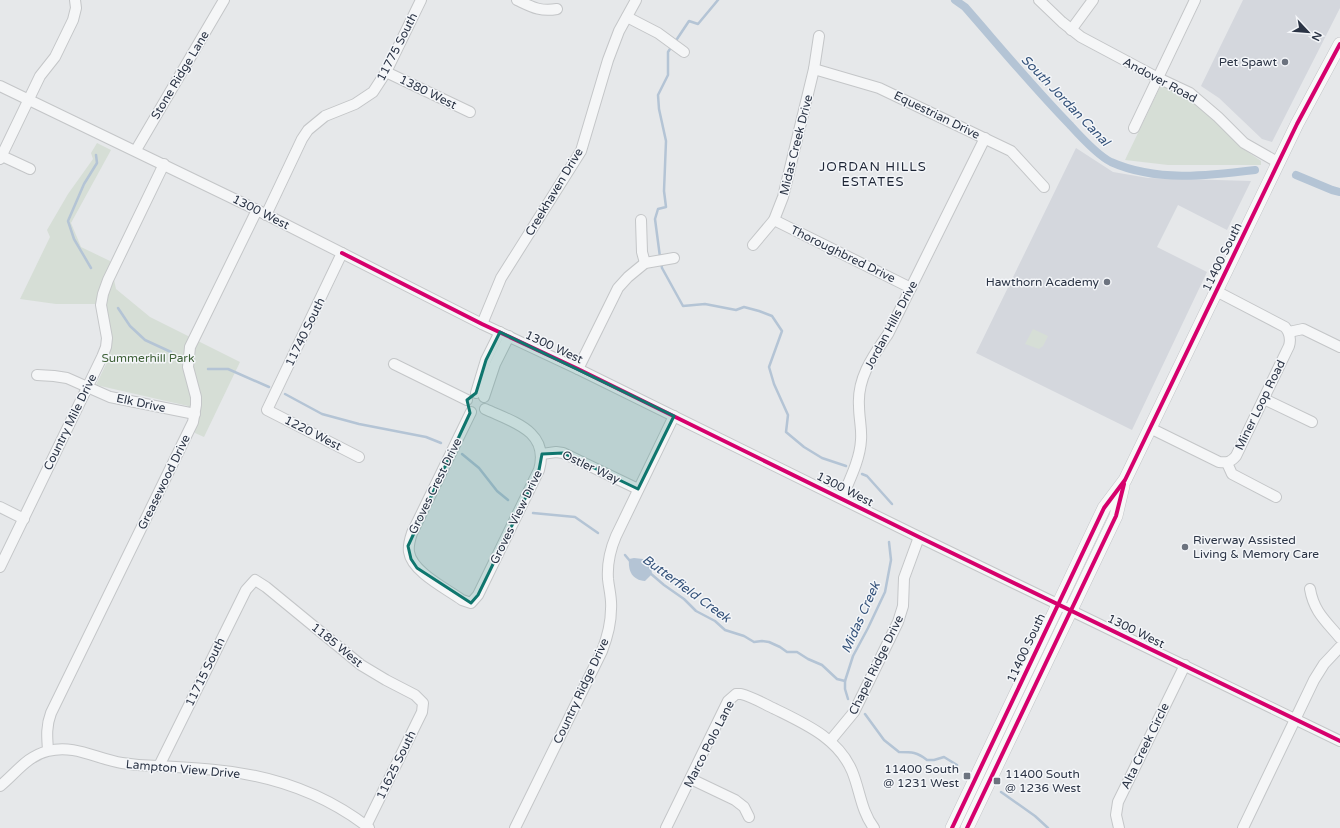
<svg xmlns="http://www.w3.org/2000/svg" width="1340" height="828" viewBox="0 0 1340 828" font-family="'Varela Round',sans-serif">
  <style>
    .built { fill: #d4d7dd }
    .green { fill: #d6ded6 }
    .water { fill: #b4c4d5 }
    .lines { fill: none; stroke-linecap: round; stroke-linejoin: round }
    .stream { stroke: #b4c4d5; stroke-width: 2.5 }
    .canal { stroke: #b4c4d5; stroke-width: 8 }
    .minor-casing { stroke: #c4c6c8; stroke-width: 12 }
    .major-casing { stroke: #c2c5c8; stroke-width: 14 }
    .minor { stroke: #f5f6f7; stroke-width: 10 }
    .major { stroke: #f8f8f8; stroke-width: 13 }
    .cycleway-casing { stroke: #f4f6f9; stroke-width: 6 }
    .cycleway { stroke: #d6006c; stroke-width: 4 }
    .marked { fill: #0f766e; fill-opacity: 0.2; stroke: #0f766e; stroke-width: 3; stroke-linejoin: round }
    .poi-dot { fill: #6c737f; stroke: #f4f6f9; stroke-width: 1.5 }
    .labels { text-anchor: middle; stroke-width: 3; stroke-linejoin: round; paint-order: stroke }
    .street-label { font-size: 12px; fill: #2b3445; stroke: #f4f6f9 }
    .poi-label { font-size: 12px; fill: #2b3445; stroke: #f4f6f9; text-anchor: end }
    .park-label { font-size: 12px; fill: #3f6138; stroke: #f4f6f9 }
    .water-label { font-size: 13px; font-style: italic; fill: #34527a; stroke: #f4f6f9 }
    .neighbourhood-label { font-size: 13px; letter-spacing: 1px; fill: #1d2536; stroke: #f4f6f9 }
  </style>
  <rect width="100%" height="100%" fill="#e6e8ea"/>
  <g class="built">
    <polygon points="1243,0 1340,0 1340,8 1272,142 1262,139 1219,98 1201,86"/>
    <polygon points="1076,148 1113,172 1148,178 1251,181 1227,230 1178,205 1157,247 1207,272 1132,430 976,353"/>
  </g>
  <g class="green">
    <polygon points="1163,86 1191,101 1201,108 1242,148 1261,161 1261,165 1168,165 1125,160 1160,87"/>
    <polygon points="97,143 111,150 71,223 81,247 110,261 116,289 150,317 240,362 204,437 195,433 188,406 96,385 110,356 109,325 96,304 56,304 20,299 50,237 47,230 68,194 93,159 91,153"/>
    <polygon points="1033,329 1048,336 1043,346 1039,349 1025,344"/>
  </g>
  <path class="water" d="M634,558L643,559L651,566L652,574L645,581C632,580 628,571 629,559Z"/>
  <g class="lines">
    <g class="stream">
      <polyline points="675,42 689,21 698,24 718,0"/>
      <polyline points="660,257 655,219 658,209 666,207 664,191 666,141 659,109 658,95 668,75 668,52 672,46"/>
      <polyline points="661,262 662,268 683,306 705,304 736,310 744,307 759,311 772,316 782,331 769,367 774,384 788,415 786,432 804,447 822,458 846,466"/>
      <polyline points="91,268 74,239 68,221 84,184 97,163 96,155"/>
      <polyline points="118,308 130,326 145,340 171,352"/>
      <polyline points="208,369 228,369 269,387"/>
      <polyline points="285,394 322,414 359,424 426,437 441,443"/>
      <polyline points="462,454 479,468 497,491 508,500"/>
      <polyline points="862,474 867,476 892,504"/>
      <polyline points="533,513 575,517 598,533"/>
      <polyline points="625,555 630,561"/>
      <polyline points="650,573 664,585 684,599 696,611 715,621 725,630 744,636 754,642 762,641 769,642 780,647 787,652 797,652 808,659 822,665 837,679 845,681"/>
      <polyline points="848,699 845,689 845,681 853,656 868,628 885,592 891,560 889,542"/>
      <path d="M865,714L884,740L899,752C912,752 917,752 927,760H934L944,757L957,765"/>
      <polyline points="1001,792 1035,816 1048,828"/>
    </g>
    <g class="canal">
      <path d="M955,0L965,7C1000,47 1033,87 1070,125C1080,136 1097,155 1111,162C1156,182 1207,176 1255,170"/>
      <polyline points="1296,175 1332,190 1340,192"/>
    </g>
    <g class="minor-casing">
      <g id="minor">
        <path d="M517,0C532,7 540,12 557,9"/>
        <polyline points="1039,0 1062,22 1081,37 1158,78 1190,93 1218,117 1244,143 1279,163"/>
        <polyline points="627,17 658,33 684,52"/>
        <polyline points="1071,30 1093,0"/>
        <polyline points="814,69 879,88 1011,151 1044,187"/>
        <polyline points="386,72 470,112"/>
        <polyline points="0,86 257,210 482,324 578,369 919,537 1340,741"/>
        <polyline points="1134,128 1195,0"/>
        <polyline points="136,150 224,0"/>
        <polyline points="2,156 30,169"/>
        <polyline points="0,159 40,76 55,57 73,20 76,8 75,0"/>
        <polyline points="266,215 302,139 308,130 325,116 355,104 373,92 386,72 421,0"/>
        <polyline points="641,220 642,252 645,263"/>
        <polyline points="774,220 911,288"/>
        <polyline points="753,245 774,220 783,197 814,69 819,36"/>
        <polyline points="342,253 267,410 359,457"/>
        <polyline points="482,324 501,278 581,151 608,60 619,31 636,0"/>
        <polyline points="1289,332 1303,329 1340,347"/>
        <polyline points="394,364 467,400"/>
        <polyline points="578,369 618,288 628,277 645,263 674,258"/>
        <polyline points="37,375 54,376 67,378 110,397 195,414"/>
        <polyline points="476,393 486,360 500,332"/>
        <polyline points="484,397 495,364 509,336"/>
        <polyline points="1264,399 1312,422"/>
        <path d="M471,412L412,533C410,539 408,546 409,552C412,572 447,589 462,600L471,603L478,595L539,470C550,431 513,422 485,409"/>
        <path d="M1150,428L1219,462C1227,463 1231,462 1236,456L1289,346C1291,339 1290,333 1285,327L1216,291"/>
        <polyline points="542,454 556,452 563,453 638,489"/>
        <polyline points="1227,463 1232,474 1276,497"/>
        <path d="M842,498C849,481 860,460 861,440C862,429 859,418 859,406C857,378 873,356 888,334L985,138"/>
        <polyline points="0,507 24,519"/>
        <polyline points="0,567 102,357 106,347 107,338 101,305 103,294 108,280 164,164"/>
        <path d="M1310,589C1314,612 1326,621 1340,638"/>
        <polyline points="830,741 854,712 898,622 903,606 904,578 919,537"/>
        <path d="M48,750C47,737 46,726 51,713L193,422L196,405V397L188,367L190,347L257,210"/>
        <polyline points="159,766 246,590 255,580 266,587 361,665 386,680 415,695 423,703 422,712 366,826"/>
        <polyline points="691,779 735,800 744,807 749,817"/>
        <path d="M0,786C16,773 27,756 48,751C74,744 97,759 122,763C134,765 146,766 158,766C177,767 196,768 215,770C271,775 325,794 369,828"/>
        <path d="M515,828L602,651C607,638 611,624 611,609C612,599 609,589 608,579C607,564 610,550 616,536L674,416"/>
        <path d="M666,828L728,701L736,694H741C753,697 764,704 775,709C805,724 838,738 852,771C860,790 861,811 874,828"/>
        <polyline points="1119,828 1116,815 1118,802 1185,665"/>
        <polyline points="1243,828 1314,680 1324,664 1340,647"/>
      </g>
    </g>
    <g class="major-casing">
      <g id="major">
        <polyline points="952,828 1104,508 1125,480 1297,124 1340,44"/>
        <polyline points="967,828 1116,516 1123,486"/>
      </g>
    </g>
    <use href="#minor" class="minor"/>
    <use href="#major" class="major"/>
    <g class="cycleway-casing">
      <g id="cycleway">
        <polyline points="342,253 482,324 578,369 919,537 1340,741"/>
        <polyline points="952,828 1104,508 1125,480 1297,124 1340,44"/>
        <polyline points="967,828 1116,516 1124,484"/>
      </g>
    </g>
    <use href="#cycleway" class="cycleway"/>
  </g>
  <path class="marked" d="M500,332L674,416L638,489L563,453L542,454L539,470L478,595L471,603L417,568L411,559L408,546L470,413L467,400L476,393L486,360Z"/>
  <g class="poi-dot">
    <circle cx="1285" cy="62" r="4"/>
    <circle cx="1107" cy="282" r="4"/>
    <circle cx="1185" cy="547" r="4"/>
    <rect x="963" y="772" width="8" height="8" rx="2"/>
    <rect x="993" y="777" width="8" height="8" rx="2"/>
  </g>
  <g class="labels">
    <g class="street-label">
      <text transform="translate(397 47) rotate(-63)" y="4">11775 South</text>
      <text transform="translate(180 75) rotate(-59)" y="4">Stone Ridge Lane</text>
      <text transform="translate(1160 80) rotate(28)" y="4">Andover Road</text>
      <text transform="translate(428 92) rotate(26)" y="4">1380 West</text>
      <text transform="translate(937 115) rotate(26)" y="4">Equestrian Drive</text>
      <text transform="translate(796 145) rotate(-76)" y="4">Midas Creek Drive</text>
      <text transform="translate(554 192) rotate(-59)" y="4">Creekhaven Drive</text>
      <text transform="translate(261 212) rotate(27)" y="4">1300 West</text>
      <text transform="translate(843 254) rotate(26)" y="4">Thoroughbred Drive</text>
      <text transform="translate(1222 257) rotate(-64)" y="4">11400 South</text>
      <text transform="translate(891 325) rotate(-62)" y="4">Jordan Hills Drive</text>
      <text transform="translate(305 332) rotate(-64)" y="4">11740 South</text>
      <text transform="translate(554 347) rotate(25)" y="4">1300 West</text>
      <text transform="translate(141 403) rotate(12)" y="4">Elk Drive</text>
      <text transform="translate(1260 405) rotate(-64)" y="4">Miner Loop Road</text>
      <text transform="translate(70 422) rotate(-64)" y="4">Country Mile Drive</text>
      <text transform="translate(313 433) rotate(27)" y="4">1220 West</text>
      <text transform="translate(591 467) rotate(25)" y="4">Ostler Way</text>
      <text transform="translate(164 482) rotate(-64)" y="4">Greasewood Drive</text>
      <text transform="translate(435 486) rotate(-64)" y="4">Groves Crest Drive</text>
      <text transform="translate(845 489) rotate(27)" y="4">1300 West</text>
      <text transform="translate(516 517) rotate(-64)" y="4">Groves View Drive</text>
      <text transform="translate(1136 631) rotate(26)" y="4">1300 West</text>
      <text transform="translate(337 645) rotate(39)" y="4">1185 West</text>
      <text transform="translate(1026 648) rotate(-65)" y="4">11400 South</text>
      <text transform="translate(876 665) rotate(-64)" y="4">Chapel Ridge Drive</text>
      <text transform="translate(205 672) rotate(-64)" y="4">11715 South</text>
      <text transform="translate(581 691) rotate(-65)" y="4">Country Ridge Drive</text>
      <text transform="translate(709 744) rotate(-63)" y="4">Marco Polo Lane</text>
      <text transform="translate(1145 746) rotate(-64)" y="4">Alta Creek Circle</text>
      <text transform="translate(396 765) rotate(-64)" y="4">11625 South</text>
      <text transform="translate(183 769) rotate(5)" y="4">Lampton View Drive</text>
    </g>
    <g class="poi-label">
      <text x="1277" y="66">Pet Spawt</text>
      <text x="1099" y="286">Hawthorn Academy</text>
      <text x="1193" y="544" text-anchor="start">Riverway Assisted<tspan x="1193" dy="14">Living &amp; Memory Care</tspan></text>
      <text x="959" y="773">11400 South<tspan x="959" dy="14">@ 1231 West</tspan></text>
      <text x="1005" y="778" text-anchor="start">11400 South<tspan x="1005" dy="14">@ 1236 West</tspan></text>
    </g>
    <g class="park-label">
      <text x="148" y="362">Summerhill Park</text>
    </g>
    <g class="water-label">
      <text transform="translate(1066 100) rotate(46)" y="5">South Jordan Canal</text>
      <text transform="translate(687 588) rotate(36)" y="5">Butterfield Creek</text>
      <text transform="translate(860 617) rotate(-66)" y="5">Midas Creek</text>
    </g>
    <g class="neighbourhood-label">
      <text x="873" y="171">JORDAN HILLS<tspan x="873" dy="15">ESTATES</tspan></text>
    </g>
  </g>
  <g transform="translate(1308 32) rotate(116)" stroke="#f4f6f9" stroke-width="3" paint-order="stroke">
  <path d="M0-3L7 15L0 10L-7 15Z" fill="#2b3445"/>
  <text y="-6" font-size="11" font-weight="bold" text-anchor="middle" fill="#2b3445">N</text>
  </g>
</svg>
